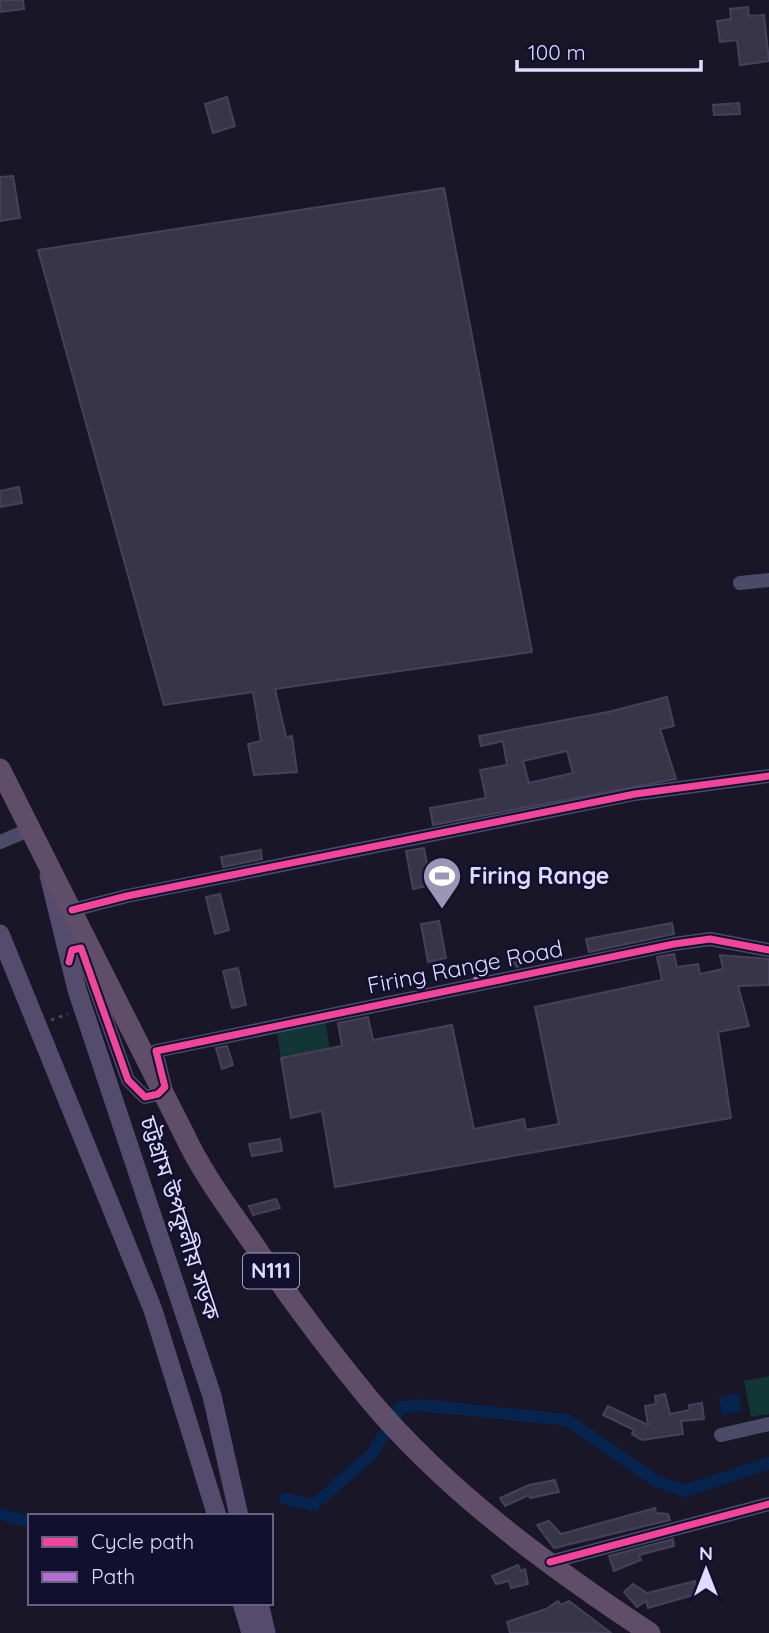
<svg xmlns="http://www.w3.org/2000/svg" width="769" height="1633" viewBox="0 0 769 1633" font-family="Quicksand,'Noto Sans Bengali',sans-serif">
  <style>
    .green { fill: #123535 }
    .water { fill: #07244e }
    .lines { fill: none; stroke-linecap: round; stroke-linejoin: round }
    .canal { stroke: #07244e; stroke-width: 12 }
    .building { fill: #383549; stroke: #45415b; stroke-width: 2; fill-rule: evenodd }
    .path { stroke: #445465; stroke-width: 2.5; stroke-dasharray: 3.5 5; stroke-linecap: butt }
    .minor { stroke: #4b4b69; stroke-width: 14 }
    .major { stroke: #554c6d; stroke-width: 19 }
    .highway { stroke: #5f4d69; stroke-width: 21 }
    .highway-bridge { stroke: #5f4d69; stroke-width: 21 }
    .quiet { stroke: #b36fd0; stroke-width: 5; stroke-dasharray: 10 5; stroke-linecap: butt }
    .cycleway-casing { stroke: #130f2f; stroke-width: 11 }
    .cycleway { stroke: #ed469a; stroke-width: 7 }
    .labels { text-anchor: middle; stroke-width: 5; stroke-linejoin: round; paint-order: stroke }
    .shield { fill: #130f2f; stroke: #a29fc1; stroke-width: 2 }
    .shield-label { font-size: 21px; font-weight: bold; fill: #dfddff }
    .poi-label { font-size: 23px; font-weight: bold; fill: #dfddff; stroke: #130f2f; text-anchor: start }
    .street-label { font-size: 23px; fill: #dfddff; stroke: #130f2f }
  </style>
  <rect width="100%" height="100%" fill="#191628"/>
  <g class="green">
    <polygon points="325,1021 330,1049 281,1058 277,1032"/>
    <polygon points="769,1376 769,1414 751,1417 744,1381"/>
  </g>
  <polygon class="water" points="739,1393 742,1411 722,1415 719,1397"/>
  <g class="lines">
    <g class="canal">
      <polyline points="285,1499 314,1505 372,1454 400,1408 420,1405 567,1420 656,1481 685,1491 769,1463"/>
      <polyline points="0,1514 30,1522"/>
    </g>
  </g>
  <g class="building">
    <polygon points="0,0 23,0 24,9 0,12"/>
    <polygon points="748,7 749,16 764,15 769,61 740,65 737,40 720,42 717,21 731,19 730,9"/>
    <polygon points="227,97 235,126 213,133 205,104"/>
    <polygon points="739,103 740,114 714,115 713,105"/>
    <polygon points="13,176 20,218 0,221 0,177"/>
    <polygon points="444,188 532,652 275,689 286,737 292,736 297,772 254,775 248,744 261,741 253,692 164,705 38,250"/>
    <polygon points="19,487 22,503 0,507 0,491"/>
    <path d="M667,697L674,726L660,729L676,779L433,825L430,808L486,798L480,770L507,765L503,741L481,746L479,736L608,712ZM567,751L573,773L529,783L523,761Z"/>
    <polygon points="424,848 431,885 413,889 406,851"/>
    <polygon points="261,850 262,859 223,867 221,857"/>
    <polygon points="220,894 229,930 215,934 206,897"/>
    <polygon points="439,921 446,958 428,962 421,924"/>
    <polygon points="672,923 674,934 589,952 586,939"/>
    <polygon points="522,954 526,961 517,967 513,962 515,956"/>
    <polygon points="674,954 677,967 698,964 700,974 723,969 720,955 769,959 769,985 738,986 749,1026 718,1032 731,1118 335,1187 322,1111 291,1118 281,1058 342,1046 338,1023 368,1017 373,1040 452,1025 474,1129 524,1119 526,1130 559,1124 535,1007 662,980 657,957"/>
    <polygon points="238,968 246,1005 232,1008 223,971"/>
    <polygon points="227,1046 233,1065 222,1069 216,1048"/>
    <polygon points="280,1139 282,1151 252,1156 249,1144"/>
    <polygon points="276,1199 280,1208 253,1215 249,1206"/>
    <polygon points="665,1394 670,1414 690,1410 689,1405 702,1403 704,1419 681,1421 683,1434 642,1440 632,1434 634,1430 603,1415 608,1406 648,1425 645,1406 656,1404 655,1396"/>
    <polygon points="555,1480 559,1492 530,1498 529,1495 505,1506 500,1498 529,1485"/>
    <polygon points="655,1508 656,1513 668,1514 670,1520 554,1548 537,1525 549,1521 561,1534"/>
    <polygon points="673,1539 674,1546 639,1555 641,1560 614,1571 609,1556"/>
    <polygon points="518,1565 521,1571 525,1569 528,1584 511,1588 509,1581 496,1584 492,1576"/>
    <polygon points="695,1581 697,1594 648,1608 646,1601 637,1607 624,1592 633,1584 647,1593"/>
    <polygon points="558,1601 561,1605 569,1601 611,1633 510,1633 507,1622 546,1609"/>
  </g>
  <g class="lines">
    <polyline class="path" points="51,1020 68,1014"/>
    <g class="minor">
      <polyline points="740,583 769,580"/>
      <polyline points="0,842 31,829"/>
      <polyline points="72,910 127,896 635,794 769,776"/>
      <polyline points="69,962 72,950 81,948 128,1080 145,1097 158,1094 165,1087 156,1051 674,944 710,939 769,950"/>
      <polyline points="721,1435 769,1424"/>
      <polyline points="550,1562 769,1504"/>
    </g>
    <g class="major">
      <polyline points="49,875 77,990 212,1396 239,1516"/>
      <polyline points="0,934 153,1310 217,1516"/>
      <polyline points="242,1603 251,1633"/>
      <polyline points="259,1603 266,1633"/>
    </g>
    <g class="highway">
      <polyline points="0,769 130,1027"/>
      <path d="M184,1134C202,1173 228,1207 252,1242C288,1296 328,1349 369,1399C447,1492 550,1567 650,1633"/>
    </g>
    <polyline class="highway-bridge" points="130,1027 184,1134"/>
    <polyline class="quiet" points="473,962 477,983"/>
    <g class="cycleway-casing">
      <g id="cycleway">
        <polyline points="72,910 127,896 635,794 769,776"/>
        <polyline points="69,962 72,950 81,948 128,1080 145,1097 158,1094 165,1087 156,1051 674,944 710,939 769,950"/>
        <polyline points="550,1562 769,1504"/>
      </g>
    </g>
    <use href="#cycleway" class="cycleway"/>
  </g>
  <defs>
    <g id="stadium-pin" transform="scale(2.0125)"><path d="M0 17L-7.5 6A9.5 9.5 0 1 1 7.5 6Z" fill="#9a97b4" stroke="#130f2f"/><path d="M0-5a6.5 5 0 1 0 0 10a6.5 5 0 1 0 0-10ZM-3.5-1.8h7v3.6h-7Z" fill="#fff"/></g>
  </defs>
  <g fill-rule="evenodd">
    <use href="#stadium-pin" x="442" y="876"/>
  </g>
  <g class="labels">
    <rect class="shield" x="243" y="1253.5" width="56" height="35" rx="5"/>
    <g class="shield-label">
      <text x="271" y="1278">N111</text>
    </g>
    <g class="poi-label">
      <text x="469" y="884">Firing Range</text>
    </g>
    <g class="street-label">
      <text transform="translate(465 967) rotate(-11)" y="8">Firing Range Road</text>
      <text transform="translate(180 1218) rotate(72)" y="8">চট্টগ্রাম উপকূলীয় সড়ক</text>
    </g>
  </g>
  <rect x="28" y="1514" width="245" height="91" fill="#130f2f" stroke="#656182" stroke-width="2"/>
  <rect x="42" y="1537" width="35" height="10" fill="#ed469a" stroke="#656182" stroke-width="2"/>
  <text x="91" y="1549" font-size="21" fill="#dfddff">Cycle path</text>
  <rect x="42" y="1572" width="35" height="10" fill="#b36fd0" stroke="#656182" stroke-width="2"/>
  <text x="91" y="1584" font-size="21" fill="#dfddff">Path</text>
  <g transform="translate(706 1570)" stroke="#130f2f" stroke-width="5" paint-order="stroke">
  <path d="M0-5L12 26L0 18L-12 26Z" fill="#dfddff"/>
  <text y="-10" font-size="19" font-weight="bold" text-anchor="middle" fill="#dfddff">N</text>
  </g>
  <path d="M517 60v10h184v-10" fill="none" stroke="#dfddff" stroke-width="3.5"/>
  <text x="528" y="60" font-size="21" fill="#dfddff" stroke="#130f2f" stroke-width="5" paint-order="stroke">100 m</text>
</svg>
